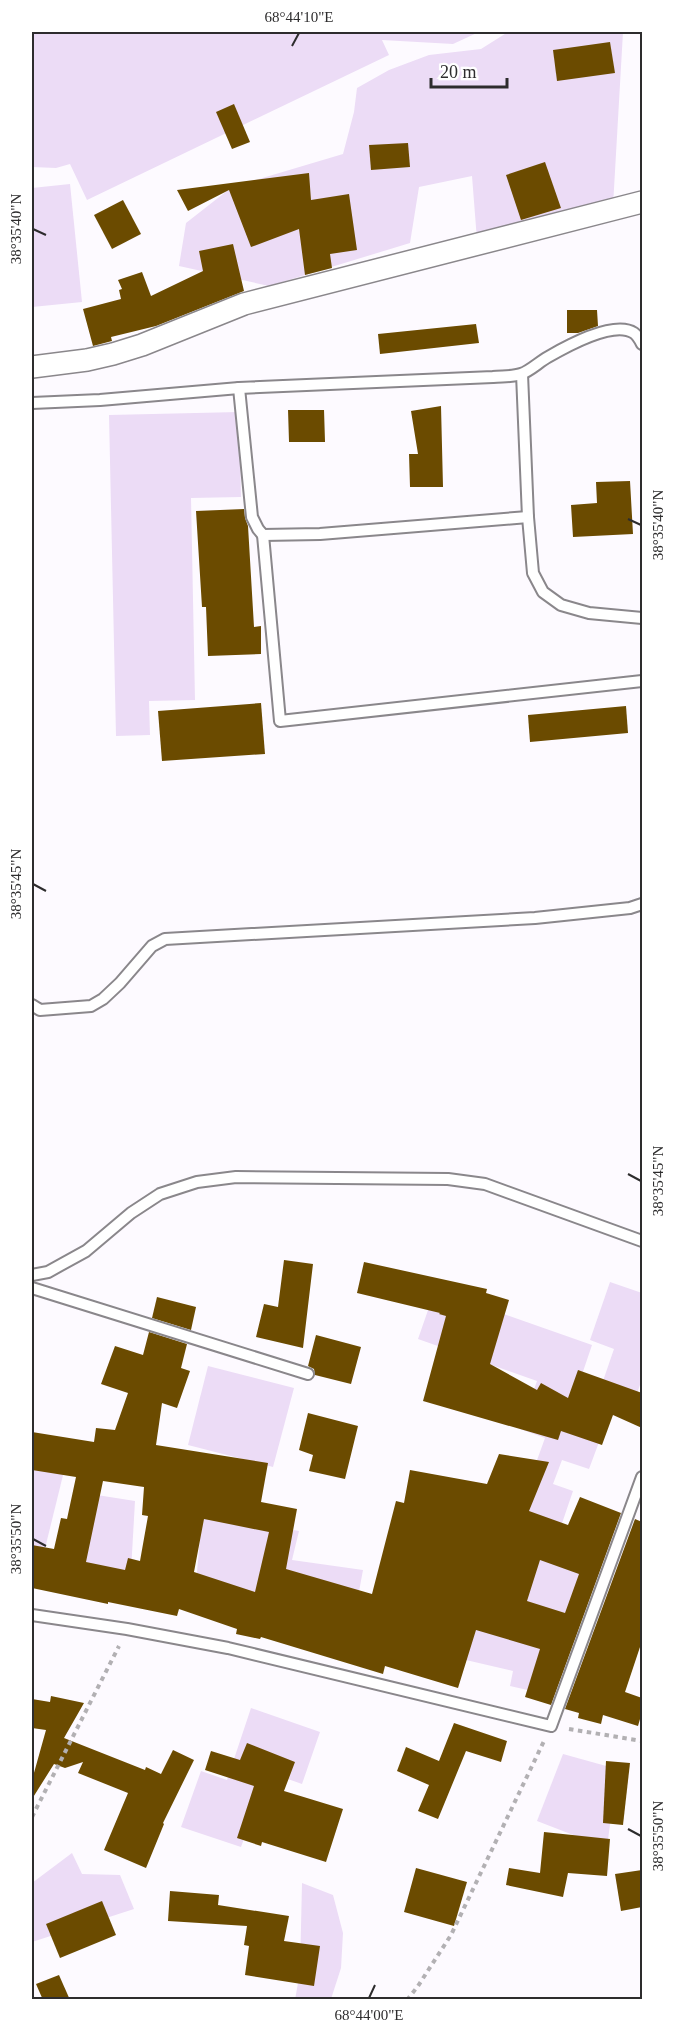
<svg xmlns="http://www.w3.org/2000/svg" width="674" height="2031" viewBox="0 0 674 2031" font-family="'Times New Roman',serif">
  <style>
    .green { fill: #ecdcf6 }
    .building { fill: #6b4b00; fill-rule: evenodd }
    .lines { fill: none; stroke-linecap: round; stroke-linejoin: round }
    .service-casing { stroke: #8a878b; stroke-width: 14 }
    .minor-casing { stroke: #8a878b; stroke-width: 24 }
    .path { stroke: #b2b0b3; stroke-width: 4; stroke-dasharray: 4.5 4.5; stroke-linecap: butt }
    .service { stroke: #fff; stroke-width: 10 }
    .minor { stroke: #fff; stroke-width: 21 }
    .ticks { fill: none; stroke: #2d2c2d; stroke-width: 2 }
    .neatline { fill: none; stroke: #2d2c2d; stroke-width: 2 }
    .ticks-label { font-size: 15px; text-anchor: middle; fill: #2d2c2d }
  </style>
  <rect width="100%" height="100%" fill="#fdfaff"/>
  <g class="green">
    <polygon points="32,32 479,32 453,44 382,40 389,55 87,200 70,164 56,168 32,167"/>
    <polygon points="508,32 623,32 613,206 477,240 472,176 419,187 410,243 269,286 179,266 186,223 232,187 343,154 354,112 357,88 389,70 429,55 481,49"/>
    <polygon points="70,184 82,302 32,307 32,188"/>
    <polygon points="239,412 241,497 191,498 195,700 149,701 150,735 116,736 109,415"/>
    <polygon points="610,1282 642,1293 642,1379 628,1420 594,1407 614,1349 590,1340"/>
    <polygon points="435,1290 592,1345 569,1413 605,1426 589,1469 562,1460 553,1484 573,1491 557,1538 596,1552 572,1620 476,1586 532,1474 545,1438 520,1429 537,1381 418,1339"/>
    <polygon points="208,1366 294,1388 273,1467 188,1445"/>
    <polygon points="32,1454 66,1463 38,1577 32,1576"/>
    <polygon points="78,1492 135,1501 131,1571 69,1570"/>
    <polygon points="202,1514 299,1531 292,1560 363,1570 352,1629 195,1595"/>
    <polygon points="463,1616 558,1638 545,1694 510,1686 513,1671 453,1657"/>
    <polygon points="251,1708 320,1732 302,1784 268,1772 241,1847 181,1827 201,1771 227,1780"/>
    <polygon points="563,1754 617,1769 607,1848 537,1821"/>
    <polygon points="72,1853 82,1874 120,1875 134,1909 32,1942 32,1883"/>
    <polygon points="302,1883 333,1895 343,1933 341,1968 331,1999 295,2000 300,1971"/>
  </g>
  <g class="building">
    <polygon points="610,42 615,73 557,81 553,50"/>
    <polygon points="234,104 250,142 232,149 216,112"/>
    <polygon points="408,143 410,167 371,170 369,145"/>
    <polygon points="545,162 561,208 521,220 506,175"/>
    <polygon points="309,173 311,200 349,194 357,250 330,254 332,268 305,275 299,229 251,247 229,190 188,211 177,190"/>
    <polygon points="123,200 141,234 112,249 94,215"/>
    <polygon points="233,244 244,291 156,326 111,337 112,341 93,346 83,309 121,299 119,290 122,289 118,280 142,272 151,296 203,271 199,251"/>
    <polygon points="567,310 597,310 598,326 578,333 567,333"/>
    <polygon points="476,324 479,343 380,354 378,334"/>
    <polygon points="441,406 443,487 410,487 409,454 418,454 411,411"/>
    <polygon points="288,410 324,410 325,442 289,442"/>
    <polygon points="630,481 633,534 573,537 571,505 597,503 596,482"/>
    <polygon points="244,509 245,518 248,526 254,627 261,626 261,654 208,656 206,607 202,607 196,511"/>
    <polygon points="261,703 265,754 162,761 158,711"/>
    <polygon points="626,706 628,733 530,742 528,715"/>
    <polygon points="284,1260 313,1264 303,1348 256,1337 264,1304 278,1307"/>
    <polygon points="364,1262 487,1289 486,1293 509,1300 490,1364 537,1390 541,1383 568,1398 578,1370 642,1393 642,1428 613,1415 602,1445 561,1431 558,1440 423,1401 446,1316 439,1314 440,1313 357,1293"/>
    <polygon points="157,1297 196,1307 191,1330 152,1318"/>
    <path d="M149,1332L187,1344L181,1368L190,1371L177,1408L162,1403L156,1445L268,1463L261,1502L297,1509L286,1569L372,1594L396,1501L404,1503L410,1470L487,1484L499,1454L549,1462L529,1511L568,1525L580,1497L621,1513L551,1705L525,1697L540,1649L476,1630L458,1688L385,1666L383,1674L261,1637L260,1639L236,1634L237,1629L179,1609L177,1616L108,1602V1604L32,1588V1545L54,1549L61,1518L67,1519L76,1477L32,1470V1432L94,1442L96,1428L115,1430L128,1393L101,1384L115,1346L143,1355ZM103,1481L144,1487L142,1515L148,1516L140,1561L128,1558L125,1570L86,1562ZM204,1519L269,1532L255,1592L194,1572ZM540,1560L579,1574L565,1613L527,1601Z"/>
    <polygon points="316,1335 361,1347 351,1384 315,1375 314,1369 308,1366"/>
    <polygon points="308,1413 358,1426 345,1479 309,1471 313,1455 299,1450"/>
    <polygon points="635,1519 642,1522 642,1641 625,1692 642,1698 642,1712 638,1726 603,1715 601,1724 578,1718 579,1713 565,1709"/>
    <polygon points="51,1696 84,1703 64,1738 145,1770 146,1767 161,1774 173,1750 194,1760 163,1823 164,1824 146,1868 104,1850 128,1793 78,1773 83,1762 65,1768 54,1764 32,1799 32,1780 46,1730 32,1728 32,1699 50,1702"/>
    <polygon points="454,1723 507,1741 501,1762 466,1751 438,1819 418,1811 429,1785 397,1771 406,1747 439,1761"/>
    <polygon points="247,1743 295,1762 284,1791 343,1809 326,1862 262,1842 261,1846 237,1838 254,1786 205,1770 211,1751 240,1760"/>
    <polygon points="606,1761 630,1763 623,1825 603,1823"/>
    <polygon points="544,1832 610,1839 607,1876 568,1873 563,1897 506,1885 509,1868 540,1873"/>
    <polygon points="416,1868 467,1882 454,1926 404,1912"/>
    <polygon points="642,1870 642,1907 621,1911 615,1874"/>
    <polygon points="170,1891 219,1895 218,1905 289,1916 284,1941 320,1946 314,1986 245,1975 249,1946 244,1945 247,1926 168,1921"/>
    <polygon points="102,1901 116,1935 60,1958 46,1924"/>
    <polygon points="59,1975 70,2000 43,2000 36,1984"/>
  </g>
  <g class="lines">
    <g class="service-casing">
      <g id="service">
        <polyline points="522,374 528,517 533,573 543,592 561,605 589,613 642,618"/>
        <polyline points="239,388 252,517 258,529 263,535 320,534 528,517"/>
        <path d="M32,403L100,400L239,388L493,377C502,376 512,377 521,374C530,371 539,362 548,357C567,346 614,320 634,333C638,336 640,340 642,344"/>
        <polyline points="263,535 280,721 642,681"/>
        <polyline points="32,1005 40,1010 91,1006 103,999 120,983 152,946 165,939 535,918 630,908 642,904"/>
        <polyline points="32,1275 48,1272 86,1251 131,1213 160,1194 197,1182 236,1177 448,1179 485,1184 642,1241"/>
        <polyline points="32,1288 308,1374"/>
        <polyline points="32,1615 127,1629 228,1648 551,1726 642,1477"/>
      </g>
    </g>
    <g class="minor-casing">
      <polyline id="minor" points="32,367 87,360 113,354 142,345 244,304 642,202"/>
    </g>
    <g class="path">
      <polyline points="569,1729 642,1741"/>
      <polyline points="32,1817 119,1646"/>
      <polyline points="407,2000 418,1986 451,1935 544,1741"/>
    </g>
    <use href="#service" class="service"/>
    <use href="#minor" class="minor"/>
  </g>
  <path class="ticks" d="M292,46L299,33M33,229L46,235M628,519L641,525M33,884L46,891M628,1174L641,1181M33,1539L46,1546M628,1829L641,1836M369,1998L375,1985"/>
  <rect width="674" height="2031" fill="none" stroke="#ffffff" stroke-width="66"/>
  <path d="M431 78v9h76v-9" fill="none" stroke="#2d2c2d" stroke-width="3"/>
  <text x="440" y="78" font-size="18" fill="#2d2c2d" stroke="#ffffff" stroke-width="4.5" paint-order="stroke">20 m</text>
  <rect x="33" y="33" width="608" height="1965" class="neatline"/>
  <g class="ticks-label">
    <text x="299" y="22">68°44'10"E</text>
    <text transform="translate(16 229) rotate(-90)" y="5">38°35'40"N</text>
    <text transform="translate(658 525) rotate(-90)" y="5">38°35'40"N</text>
    <text transform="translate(16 884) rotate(-90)" y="5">38°35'45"N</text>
    <text transform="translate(658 1181) rotate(-90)" y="5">38°35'45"N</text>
    <text transform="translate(16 1539) rotate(-90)" y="5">38°35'50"N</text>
    <text transform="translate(658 1836) rotate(-90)" y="5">38°35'50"N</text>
    <text x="369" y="2020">68°44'00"E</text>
  </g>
</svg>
